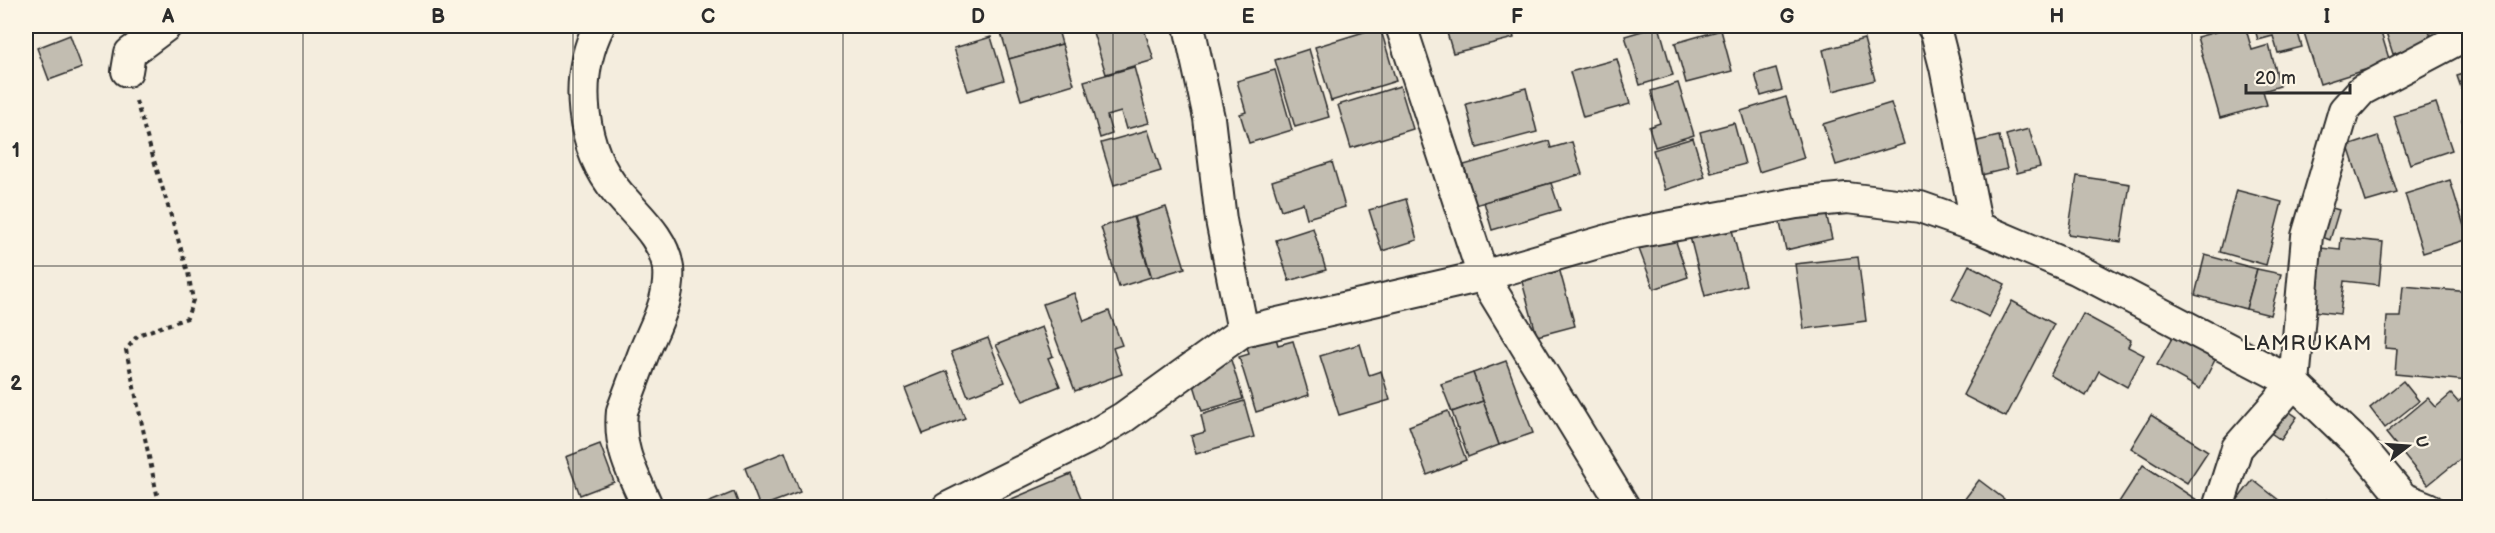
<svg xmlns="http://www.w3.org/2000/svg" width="2495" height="533" viewBox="0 0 2495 533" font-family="'Balsamiq Sans',sans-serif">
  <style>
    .building { fill: #c2bdb1; stroke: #2b2b2b; stroke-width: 1.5 }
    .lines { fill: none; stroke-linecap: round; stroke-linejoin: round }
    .minor-casing { stroke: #2b2b2b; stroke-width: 34 }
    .path { stroke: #2b2b2b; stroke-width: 4; stroke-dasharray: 4.5 4.5; stroke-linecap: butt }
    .minor { stroke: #fcf5e5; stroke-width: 30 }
    .grid { fill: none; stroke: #2b2b2b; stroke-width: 1.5; stroke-opacity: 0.55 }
    .labels { text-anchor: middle; stroke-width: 4.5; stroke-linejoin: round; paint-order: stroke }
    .quarter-label { font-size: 21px; letter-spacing: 1.5px; fill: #2b2b2b; stroke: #fcf5e5 }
    .neatline { fill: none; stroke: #2b2b2b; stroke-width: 2 }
    .grid-label { font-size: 20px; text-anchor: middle; font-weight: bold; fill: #2b2b2b }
  </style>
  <rect width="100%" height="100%" fill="#f4edde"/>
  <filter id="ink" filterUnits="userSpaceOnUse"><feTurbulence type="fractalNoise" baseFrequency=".0167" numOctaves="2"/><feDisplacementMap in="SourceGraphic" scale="12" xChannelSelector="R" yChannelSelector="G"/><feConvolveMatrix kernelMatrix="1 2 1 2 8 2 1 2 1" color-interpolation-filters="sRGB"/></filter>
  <g filter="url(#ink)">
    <g class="building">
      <polygon points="999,26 1057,26 1062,44 1009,59"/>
      <polygon points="1091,26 1143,26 1154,60 1106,74"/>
      <polygon points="1445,26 1511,26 1514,38 1453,53"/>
      <polygon points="1659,26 1673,75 1640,85 1625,36"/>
      <polygon points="2238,26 2245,26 2252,50 2269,45 2280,86 2263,91 2267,105 2220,118 2197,37"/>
      <polygon points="2254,26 2296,26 2302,47 2278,53 2273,36 2258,40"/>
      <polygon points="2302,26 2379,26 2390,62 2320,84"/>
      <polygon points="2384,26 2428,26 2432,42 2393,54"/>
      <polygon points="1380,27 1396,81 1331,101 1315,47"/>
      <polygon points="1721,30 1732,71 1686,83 1675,43"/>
      <polygon points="70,35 82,68 49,80 37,48"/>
      <polygon points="991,37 1004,80 968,91 954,48"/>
      <polygon points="1864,39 1875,80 1833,91 1823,50"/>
      <polygon points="1062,44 1074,84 1021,100 1009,59"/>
      <polygon points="1309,49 1329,117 1295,127 1275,60"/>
      <polygon points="1617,59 1630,104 1583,117 1570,72"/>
      <polygon points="1134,67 1149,123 1126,129 1121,112 1107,116 1112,134 1100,138 1084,81"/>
      <polygon points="1776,68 1782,90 1761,96 1755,74"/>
      <polygon points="1275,70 1292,130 1249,143 1240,114 1246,112 1237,81"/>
      <polygon points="2470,72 2470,114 2457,76"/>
      <polygon points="1678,83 1694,135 1655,147 1649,127 1660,123 1651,91"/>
      <polygon points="1400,86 1413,129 1351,148 1338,105"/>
      <polygon points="1526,88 1537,132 1477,148 1466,104"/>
      <polygon points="1786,97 1804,158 1759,172 1741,111"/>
      <polygon points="1891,103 1904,144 1836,165 1823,124"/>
      <polygon points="2436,103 2452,150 2410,164 2394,116"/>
      <polygon points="2470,118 2470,144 2462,120"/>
      <polygon points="1734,123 1745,164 1711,173 1700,132"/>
      <polygon points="2029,129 2040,167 2017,173 2006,135"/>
      <polygon points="1148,130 1161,171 1114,185 1101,143"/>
      <polygon points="1999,136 2007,169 1977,176 1969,143"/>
      <polygon points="2378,136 2397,193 2366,202 2348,146"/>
      <polygon points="1693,138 1705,177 1665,190 1653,150"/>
      <polygon points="1549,141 1551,148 1572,142 1582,174 1475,205 1464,165"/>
      <polygon points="1332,162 1345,207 1307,218 1303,203 1281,210 1272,181"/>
      <polygon points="2077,176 2130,184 2121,242 2068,234"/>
      <polygon points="2450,180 2468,239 2423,253 2405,194"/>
      <polygon points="1551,183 1560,210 1492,230 1484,202"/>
      <polygon points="2236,190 2282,202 2266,265 2220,252"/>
      <polygon points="1406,199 1417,240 1382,251 1369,210"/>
      <polygon points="1824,204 1832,239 1786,250 1778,214"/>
      <polygon points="2319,204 2339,210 2330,240 2309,232"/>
      <polygon points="1166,207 1185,268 1152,278 1134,217"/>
      <polygon points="1133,217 1151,277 1119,287 1101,227"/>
      <polygon points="1731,226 1746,285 1705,296 1690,237"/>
      <polygon points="1313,228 1326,270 1289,281 1276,240"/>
      <polygon points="1674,236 1688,277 1654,289 1639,249"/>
      <polygon points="2341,238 2383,242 2379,285 2344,281 2340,314 2304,310 2311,247 2340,250"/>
      <polygon points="2205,255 2257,269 2246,309 2195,295"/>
      <polygon points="1858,257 1866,321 1804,329 1795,264"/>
      <polygon points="1969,265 2005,284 1989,317 1952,299"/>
      <polygon points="1559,268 1575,326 1537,336 1521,278"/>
      <polygon points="2257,269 2281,274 2270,315 2246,309"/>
      <polygon points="2403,286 2470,292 2468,381 2395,374 2397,349 2385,348 2387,317 2400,317"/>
      <polygon points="1074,293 1084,321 1109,311 1122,345 1113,348 1122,374 1075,391 1043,304"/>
      <polygon points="2012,301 2054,324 2006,417 1963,395"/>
      <polygon points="2083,314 2131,340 2128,347 2144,355 2127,387 2099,371 2086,396 2050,375"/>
      <polygon points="1042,327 1053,356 1048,358 1060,386 1023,401 996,345"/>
      <polygon points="2176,331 2218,354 2200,389 2157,365"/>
      <polygon points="988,338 1005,382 968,396 951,352"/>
      <polygon points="1276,338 1278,345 1293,341 1309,395 1256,412 1239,357 1249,354 1247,347"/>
      <polygon points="1360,344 1369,375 1381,371 1390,400 1339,415 1320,356"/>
      <polygon points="1231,360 1243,399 1202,411 1190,372"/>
      <polygon points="1506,361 1533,433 1499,445 1473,373"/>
      <polygon points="947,371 965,418 923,434 905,388"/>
      <polygon points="1473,373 1483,401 1452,412 1441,384"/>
      <polygon points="2403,381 2419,401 2385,428 2370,408"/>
      <polygon points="2451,394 2458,402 2464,397 2470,404 2470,451 2428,485 2386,433 2428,398 2436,407"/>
      <polygon points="1244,401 1254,437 1196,454 1191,436 1205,432 1201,415"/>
      <polygon points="1483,401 1499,445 1468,457 1452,412"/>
      <polygon points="2278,404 2297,417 2281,440 2262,427"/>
      <polygon points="1448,411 1466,460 1427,475 1409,426"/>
      <polygon points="2151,415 2208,451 2187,483 2131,448"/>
      <polygon points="600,444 614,482 580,495 566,457"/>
      <polygon points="785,452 800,492 760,507 745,468"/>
      <polygon points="2143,465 2197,500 2192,508 2128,508 2119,502"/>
      <polygon points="1071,474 1085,508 996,508 995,506"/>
      <polygon points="1979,480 2004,499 1999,508 1958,508"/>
      <polygon points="2253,480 2289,508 2231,508"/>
      <polygon points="734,492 740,508 706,508 705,504"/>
      <polygon points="2327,499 2338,508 2321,508"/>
    </g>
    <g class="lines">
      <g class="minor-casing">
        <g id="minor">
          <path d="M599,26C573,78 580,148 618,193C637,216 664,237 668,268C671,300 654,327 643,355C636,374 629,392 622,411C618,450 633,473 648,508"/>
          <polyline points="1189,26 1209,118 1221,220 1243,331"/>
          <polyline points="1401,26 1483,276 1625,508"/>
          <polyline points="1932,26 1936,32 1945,67 1977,227"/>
          <polyline points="127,71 130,53 166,26"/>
          <polyline points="947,508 1092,436 1124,417 1243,331 1483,276 1629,234 1796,203 1847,198 1920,207 1977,227 2076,269 2294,383 2361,447 2403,498 2428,508"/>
          <polyline points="2218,508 2237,448 2294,383 2307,236 2344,110 2362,90 2470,33"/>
        </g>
      </g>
      <polyline class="path" points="136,101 188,272 193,300 187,318 138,335 126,350 160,508"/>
      <use href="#minor" class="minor"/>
    </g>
  </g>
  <path class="grid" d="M303,26V508M573,26V508M843,26V508M1113,26V508M1382,26V508M1652,26V508M1922,26V508M2192,26V508M26,266H2470"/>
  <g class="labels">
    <g class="quarter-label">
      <text x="2308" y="350">LAMRUKAM</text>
    </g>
  </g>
  <rect width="2495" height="533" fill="none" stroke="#fcf5e5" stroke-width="66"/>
  <g transform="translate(2408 446) rotate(73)" stroke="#fcf5e5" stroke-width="4.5" paint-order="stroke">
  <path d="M0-4.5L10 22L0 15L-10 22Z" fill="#2b2b2b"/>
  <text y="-9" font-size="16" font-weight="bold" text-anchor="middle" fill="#2b2b2b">U</text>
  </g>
  <path d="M2246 84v9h104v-9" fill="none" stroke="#2b2b2b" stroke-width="3"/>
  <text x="2255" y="84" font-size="18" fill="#2b2b2b" stroke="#fcf5e5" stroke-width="4.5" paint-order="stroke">20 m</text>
  <rect x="33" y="33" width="2429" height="467" class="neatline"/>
  <g class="grid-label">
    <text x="168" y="23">A</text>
    <text x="438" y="23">B</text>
    <text x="708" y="23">C</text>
    <text x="978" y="23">D</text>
    <text x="1248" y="23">E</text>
    <text x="1517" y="23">F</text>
    <text x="1787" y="23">G</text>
    <text x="2057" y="23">H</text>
    <text x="2327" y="23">I</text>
    <text x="16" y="157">1</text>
    <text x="16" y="390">2</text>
  </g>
</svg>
